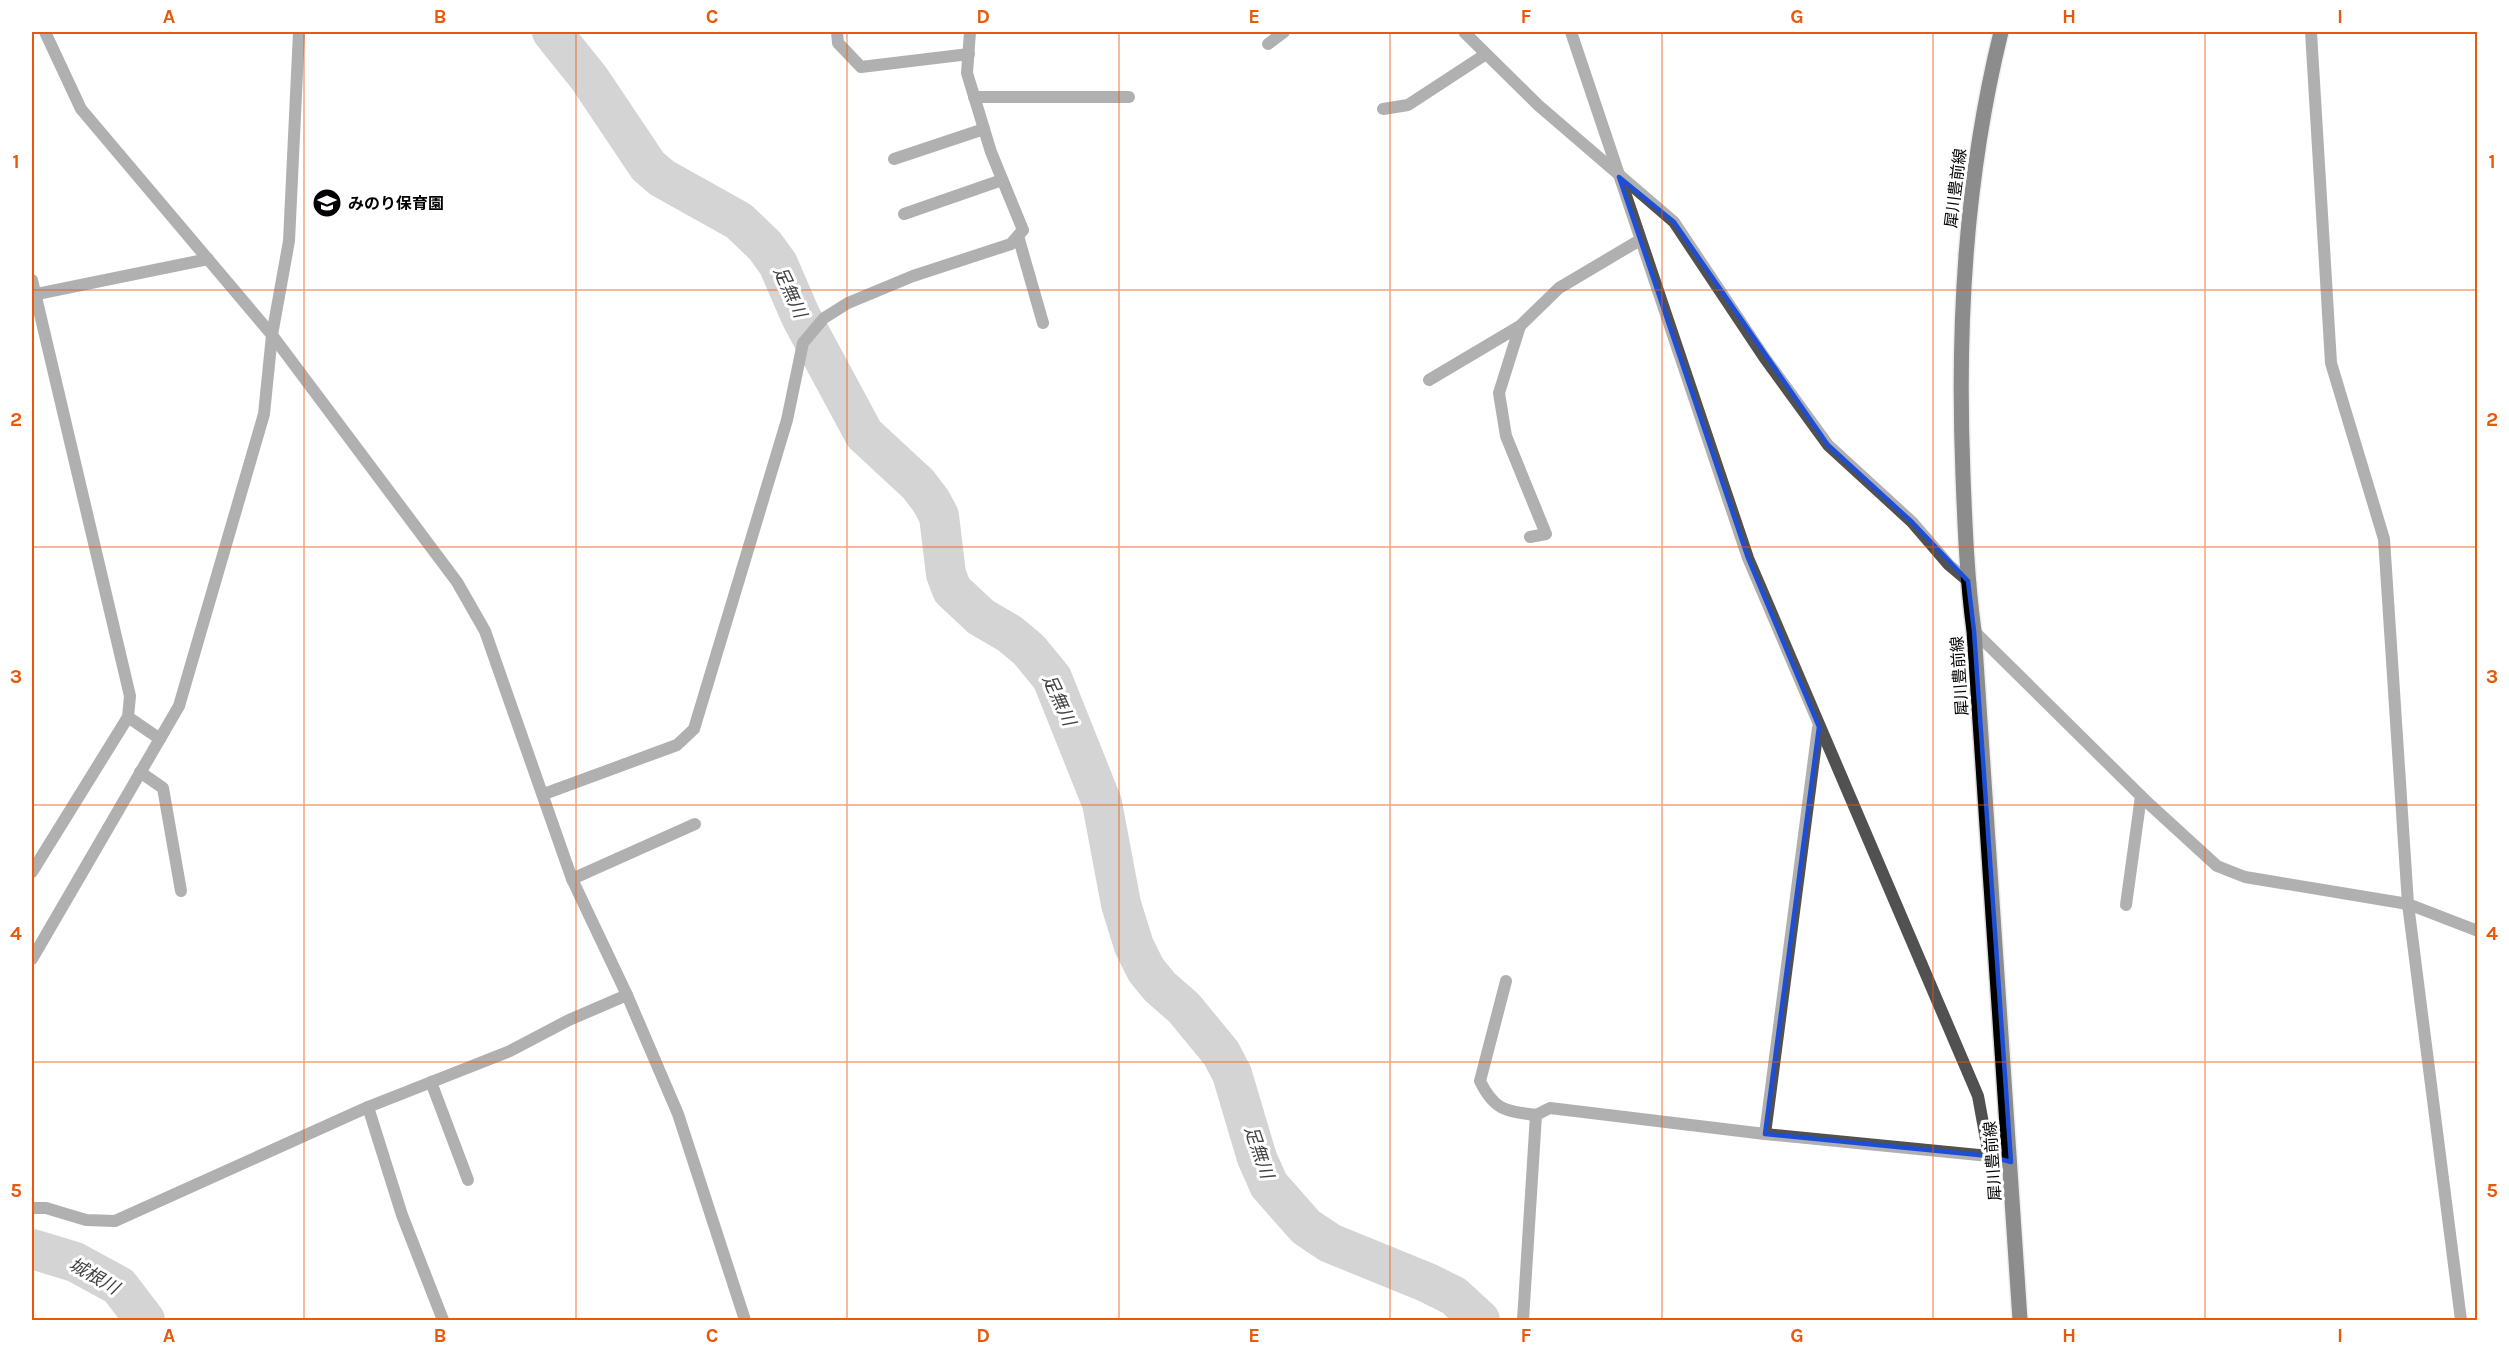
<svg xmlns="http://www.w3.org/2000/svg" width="2509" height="1352" viewBox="0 0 2509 1352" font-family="Karla,'Noto Sans JP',sans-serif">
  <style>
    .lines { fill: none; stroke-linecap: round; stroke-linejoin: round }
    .river { stroke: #9f9f9f; stroke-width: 40 }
    .primary-casing { stroke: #dbdbdb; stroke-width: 18 }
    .minor { stroke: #515151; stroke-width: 12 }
    .tertiary { stroke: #515151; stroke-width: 12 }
    .primary { stroke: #000; stroke-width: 15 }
    .marked { fill: none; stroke: #1d4ed8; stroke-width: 4.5; stroke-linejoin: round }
    .grid { fill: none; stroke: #e8590c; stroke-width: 1.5; stroke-opacity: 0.55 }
    .labels { text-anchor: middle; stroke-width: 6; stroke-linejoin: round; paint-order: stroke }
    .street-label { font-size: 16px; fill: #000; stroke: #fff }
    .poi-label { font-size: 16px; font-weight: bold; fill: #000; stroke: #fff; text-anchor: start }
    .water-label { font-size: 18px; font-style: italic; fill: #404040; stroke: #fff }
    .neatline { fill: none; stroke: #e8590c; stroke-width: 2 }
    .grid-label { font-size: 20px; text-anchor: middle; font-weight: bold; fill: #e8590c }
  </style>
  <rect width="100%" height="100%" fill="#fff"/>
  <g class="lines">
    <g class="river">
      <polyline points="552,32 589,78 648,166 662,178 739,221 765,246 778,264 801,317 864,434 918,484 931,501 939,516 946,574 952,590 981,617 1010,634 1029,650 1052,678 1102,803 1121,904 1134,946 1146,970 1160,987 1184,1008 1221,1053 1232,1074 1257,1158 1269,1185 1306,1227 1330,1243 1428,1283 1454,1296 1480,1320"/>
      <polyline points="32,1249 75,1262 119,1286 145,1320"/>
    </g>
    <g class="primary-casing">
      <path id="primary" d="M2001,32C1965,179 1957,325 1963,476C1965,528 1967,579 1974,631L2020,1320"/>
    </g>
    <g class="minor">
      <polyline points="45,32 81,109 272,335 457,582 485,631 572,879 627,995 678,1114 745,1320"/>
      <polyline points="837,32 838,43 861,67 969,54"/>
      <polyline points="1464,32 1538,105 1674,222 1764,357 1828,445 1912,522 1949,565 1968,581"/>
      <polyline points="1571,32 1748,558 1978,1096 1989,1156"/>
      <polyline points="2311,32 2331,363 2384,539 2408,904 2461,1320"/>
      <polyline points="1268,44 1284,32"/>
      <polyline points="974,97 1129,97"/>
      <polyline points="1383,109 1408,105 1486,54"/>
      <polyline points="894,159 984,129"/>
      <polyline points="904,214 1002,180"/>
      <polyline points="1018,236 1043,323"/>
      <polyline points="32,280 130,696 128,717 160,739"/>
      <polyline points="32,295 208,259"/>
      <polyline points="1520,326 1499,393 1506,436 1546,534 1530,537"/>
      <polyline points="1429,380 1520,326 1559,288 1640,240"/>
      <polyline points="1974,631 2147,802 2217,866 2245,877 2408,904 2478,931"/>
      <polyline points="140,772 163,788 181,891"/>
      <polyline points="544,794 677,745 694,729 787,420 803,343 824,318 848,303 913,276 1011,244 1023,230 991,152 967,73 970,32"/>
      <polyline points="32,872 128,717"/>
      <polyline points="572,879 695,824"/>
      <polyline points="2126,905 2141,796"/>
      <path d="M1506,981L1480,1081C1494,1110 1505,1111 1536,1115"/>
      <polyline points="431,1082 468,1180"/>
      <polyline points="368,1107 402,1215 443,1320"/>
      <polyline points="1765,1134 1818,728"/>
      <polyline points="32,1208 46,1208 86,1220 115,1221 368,1107 510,1051 569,1020 627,995"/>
      <polyline points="1523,1320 1536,1115 1550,1108 1765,1134 1989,1156 2011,1162"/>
    </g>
    <polyline class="tertiary" points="32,959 179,706 264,414 272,335 289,241 299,32"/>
    <use href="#primary" class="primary"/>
  </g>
  <path d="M0 0H2509V1352H0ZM1619,177L1674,222L1828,445L1912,522L1968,581L1974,631L2011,1162L1989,1156L1765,1134L1819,727L1748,558Z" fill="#fff" fill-opacity=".55" fill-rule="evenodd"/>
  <path class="marked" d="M1619,177L1674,222L1828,445L1912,522L1968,581L1974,631L2011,1162L1989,1156L1765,1134L1819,727L1748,558Z"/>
  <path class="grid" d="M304,32V1320M576,32V1320M847,32V1320M1119,32V1320M1390,32V1320M1662,32V1320M1933,32V1320M2205,32V1320M32,290H2478M32,547H2478M32,805H2478M32,1062H2478"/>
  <defs>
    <g id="school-disc" transform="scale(1.5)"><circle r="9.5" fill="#000" stroke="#fff"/><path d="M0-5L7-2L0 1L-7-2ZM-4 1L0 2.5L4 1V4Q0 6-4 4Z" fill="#fff"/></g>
  </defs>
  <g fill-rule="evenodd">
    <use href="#school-disc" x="327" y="203"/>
  </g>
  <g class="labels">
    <g class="street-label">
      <text transform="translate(1955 188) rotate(-83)" y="6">犀川豊前線</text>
      <text transform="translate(1959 676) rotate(-94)" y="6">犀川豊前線</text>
      <text transform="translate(1992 1161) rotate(-94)" y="6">犀川豊前線</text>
    </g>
    <g class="poi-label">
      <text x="348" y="209">みのり保育園</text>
    </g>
    <g class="water-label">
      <text transform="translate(790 292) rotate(65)" y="6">足無川</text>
      <text transform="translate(1059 700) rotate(65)" y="6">足無川</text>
      <text transform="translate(1259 1152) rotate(71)" y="6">足無川</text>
      <text transform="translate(94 1276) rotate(30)" y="6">城根川</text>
    </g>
  </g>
  <rect width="2509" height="1352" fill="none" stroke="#ffffff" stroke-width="66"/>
  <rect x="33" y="33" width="2443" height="1286" class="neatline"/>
  <g class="grid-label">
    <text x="169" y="23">A</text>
    <text x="440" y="23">B</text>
    <text x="712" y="23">C</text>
    <text x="983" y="23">D</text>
    <text x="1254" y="23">E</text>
    <text x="1526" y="23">F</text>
    <text x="1797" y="23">G</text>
    <text x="2069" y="23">H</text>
    <text x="2340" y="23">I</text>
    <text x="16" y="168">1</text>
    <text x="2492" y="168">1</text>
    <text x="16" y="426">2</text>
    <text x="2492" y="426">2</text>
    <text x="16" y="683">3</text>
    <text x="2492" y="683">3</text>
    <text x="16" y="940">4</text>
    <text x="2492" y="940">4</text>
    <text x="16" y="1197">5</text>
    <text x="2492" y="1197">5</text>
    <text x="169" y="1342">A</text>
    <text x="440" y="1342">B</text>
    <text x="712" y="1342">C</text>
    <text x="983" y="1342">D</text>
    <text x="1254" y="1342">E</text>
    <text x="1526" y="1342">F</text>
    <text x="1797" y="1342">G</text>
    <text x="2069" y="1342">H</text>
    <text x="2340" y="1342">I</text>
  </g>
</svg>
